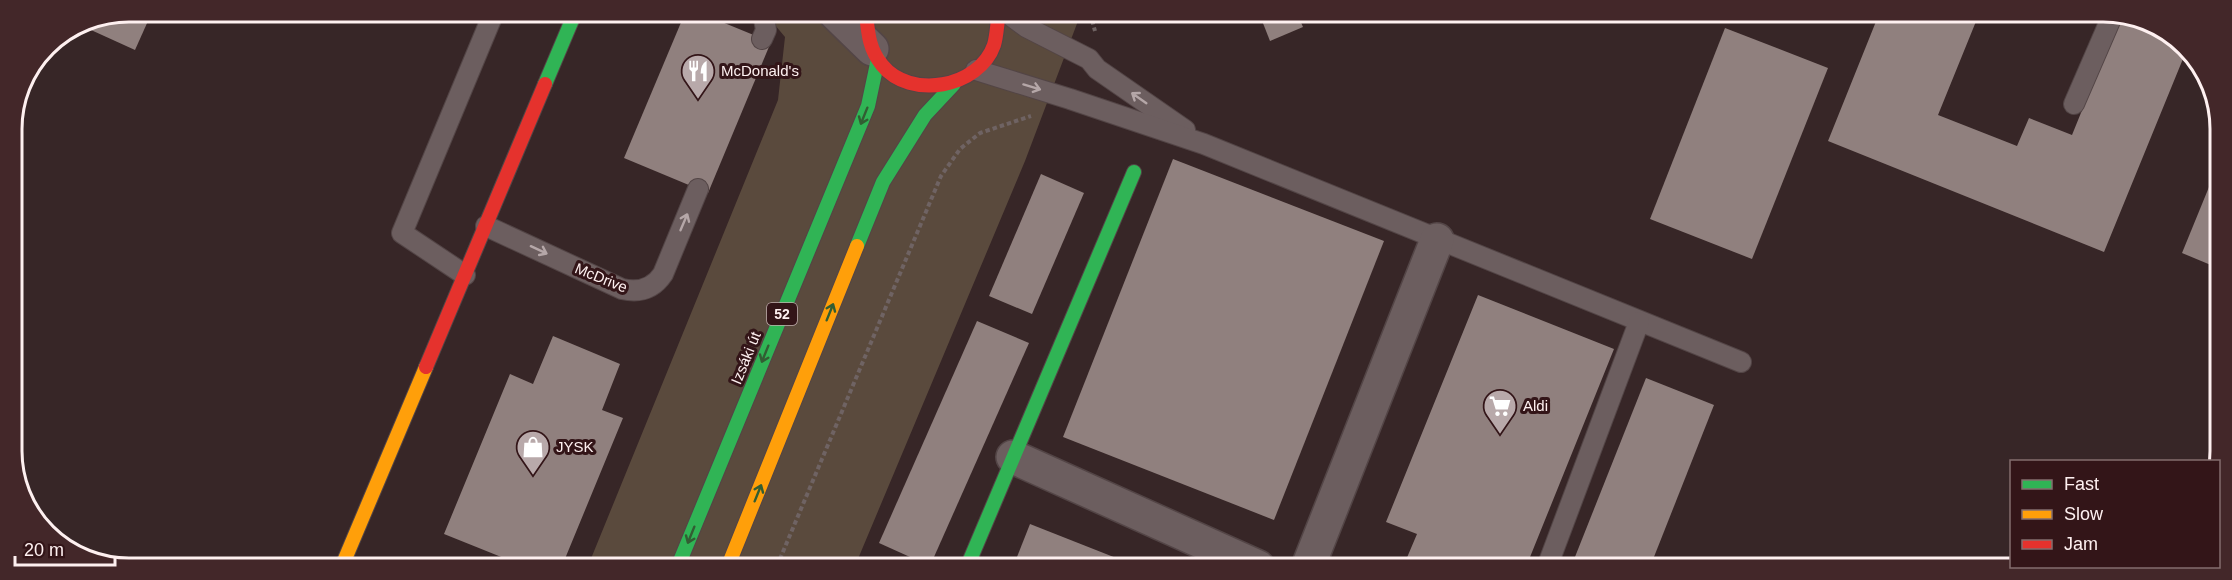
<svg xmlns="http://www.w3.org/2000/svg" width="2232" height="580" viewBox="0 0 2232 580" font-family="Arial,sans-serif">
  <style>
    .green { fill: #5a4a3d }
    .building { fill: #90807e }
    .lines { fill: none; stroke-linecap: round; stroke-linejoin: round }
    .lane-casing { stroke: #534546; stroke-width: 22 }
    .street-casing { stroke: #534546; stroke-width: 36 }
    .fast-casing { stroke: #534546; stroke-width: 16 }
    .slow-casing { stroke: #534546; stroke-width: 16 }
    .jam-casing { stroke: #534546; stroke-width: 16 }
    .path { stroke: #6f6363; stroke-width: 4; stroke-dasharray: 4.5 3; stroke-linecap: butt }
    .lane { stroke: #6c5e5f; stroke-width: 20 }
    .street { stroke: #6c5e5f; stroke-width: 33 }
    .fast { stroke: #30b455; stroke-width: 14 }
    .slow { stroke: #ff9f0a; stroke-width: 14 }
    .jam { stroke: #e5322d; stroke-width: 14 }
    .oneway { stroke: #b5a7a8 }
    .oneway2 { stroke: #325d33 }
    .labels { text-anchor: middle; stroke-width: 6; stroke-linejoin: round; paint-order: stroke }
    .shield { fill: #331518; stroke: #c1aeaf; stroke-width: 1.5 }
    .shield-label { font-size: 14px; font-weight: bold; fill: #fef0f0 }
    .poi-label { font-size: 15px; fill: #fef0f0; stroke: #331518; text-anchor: start }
    .street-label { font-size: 15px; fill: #fef0f0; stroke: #331518 }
    .rim { fill: none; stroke: #fef0f0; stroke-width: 3 }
  </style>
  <rect width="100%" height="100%" fill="#372627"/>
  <polygon class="green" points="765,13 1081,13 1025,161 855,566 588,566 778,100 785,37"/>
  <g class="building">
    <polygon points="130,12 152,12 135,50 91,30 96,19"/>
    <polygon points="685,13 700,13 771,42 708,193 624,158"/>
    <polygon points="1259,13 1297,13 1303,27 1270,41"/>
    <polygon points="1879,14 1979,14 1938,115 2017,146 2029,118 2072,135 2121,14 2126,14 2186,47 2187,49 2104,252 1828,141"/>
    <polygon points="2053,14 2079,14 2075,23"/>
    <polygon points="1725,28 1828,68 1752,259 1650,219"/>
    <polygon points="1173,159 1384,241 1274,520 1063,437"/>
    <polygon points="2218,165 2218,268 2182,253"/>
    <polygon points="1041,174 1084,193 1032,314 989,296"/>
    <polygon points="1478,295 1614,349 1526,567 1403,567 1417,534 1386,522"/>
    <polygon points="977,321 1029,343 930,566 879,543"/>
    <polygon points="553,336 620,364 602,410 623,418 562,566 524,566 444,534 510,374 533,384"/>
    <polygon points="1646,378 1714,405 1650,567 1571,567"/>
    <polygon points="1030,524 1139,567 1013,567"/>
  </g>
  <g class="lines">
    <g class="lane-casing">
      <g id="lane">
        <polyline points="1007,13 1026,27 1089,59 1097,69 1185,130"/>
        <polyline points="762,39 766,30 763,13"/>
        <polyline points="976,70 1070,99 1204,144 1741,362"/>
        <polyline points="2074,104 2113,14"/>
        <path d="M486,226L622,289C639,293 653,289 663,274L698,189"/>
        <polyline points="465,275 402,233 494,12"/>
        <polyline points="1547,567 1639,322"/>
      </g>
    </g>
    <g class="street-casing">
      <g id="street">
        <polyline points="835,13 872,49"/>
        <polyline points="1013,457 1258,567"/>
        <polyline points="1308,567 1437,240"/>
      </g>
    </g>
    <g class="fast-casing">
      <g id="fast">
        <polyline points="545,84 575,13"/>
        <polyline points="857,246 883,182 925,115 954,84"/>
        <polyline points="678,566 868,106 878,59"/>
        <polyline points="967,567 1134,172"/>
      </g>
    </g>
    <g class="slow-casing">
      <g id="slow">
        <polyline points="342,566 426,367"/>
        <polyline points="728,566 857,246"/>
      </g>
    </g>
    <g class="jam-casing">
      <g id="jam">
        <path d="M866,13C868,33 869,49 882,65C910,100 979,88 994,45C997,35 997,23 999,13"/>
        <polyline points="426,367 545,84"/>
      </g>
    </g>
    <g class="path">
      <polyline points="1090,13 1095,31"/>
      <polyline points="777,566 941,176 960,149 980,133 1031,116"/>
    </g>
    <use href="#lane" class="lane"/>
    <use href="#street" class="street"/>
    <use href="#fast" class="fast"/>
    <use href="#slow" class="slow"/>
    <use href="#jam" class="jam"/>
  </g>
  <defs><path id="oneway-shaft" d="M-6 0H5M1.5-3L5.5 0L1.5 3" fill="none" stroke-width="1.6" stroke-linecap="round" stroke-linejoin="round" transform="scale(1.5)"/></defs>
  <g class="oneway">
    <use href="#oneway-shaft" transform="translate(1032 87) rotate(17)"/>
    <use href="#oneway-shaft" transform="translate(1139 98) rotate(-145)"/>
    <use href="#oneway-shaft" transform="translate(684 222) rotate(-67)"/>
    <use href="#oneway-shaft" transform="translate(539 250) rotate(25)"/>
  </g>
  <g class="oneway2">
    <use href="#oneway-shaft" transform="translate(864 116) rotate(112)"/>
    <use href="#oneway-shaft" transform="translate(830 312) rotate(-68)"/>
    <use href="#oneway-shaft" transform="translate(765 354) rotate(112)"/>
    <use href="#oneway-shaft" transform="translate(758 493) rotate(-68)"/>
    <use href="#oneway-shaft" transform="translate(691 535) rotate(112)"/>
  </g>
  <defs>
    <g id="restaurant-pin" transform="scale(1.725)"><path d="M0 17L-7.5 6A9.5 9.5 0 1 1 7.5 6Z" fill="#b8a9aa" stroke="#331518"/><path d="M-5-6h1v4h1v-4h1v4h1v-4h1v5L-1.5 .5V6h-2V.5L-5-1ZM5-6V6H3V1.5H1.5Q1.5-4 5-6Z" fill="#fff"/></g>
    <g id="supermarket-pin" transform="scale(1.725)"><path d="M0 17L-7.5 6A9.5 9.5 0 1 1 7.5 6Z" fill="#b8a9aa" stroke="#331518"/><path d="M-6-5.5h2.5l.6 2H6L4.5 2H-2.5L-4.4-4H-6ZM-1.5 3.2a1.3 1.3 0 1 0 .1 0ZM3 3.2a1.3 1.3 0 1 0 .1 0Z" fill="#fff"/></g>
    <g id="shop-pin" transform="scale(1.725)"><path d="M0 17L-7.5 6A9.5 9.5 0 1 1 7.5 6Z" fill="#b8a9aa" stroke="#331518"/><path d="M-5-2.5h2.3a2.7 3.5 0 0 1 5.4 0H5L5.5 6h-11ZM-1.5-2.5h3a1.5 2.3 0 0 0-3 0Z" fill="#fff"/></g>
  </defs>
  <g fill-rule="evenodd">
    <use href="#restaurant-pin" x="698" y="71"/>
    <use href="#supermarket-pin" x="1500" y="406"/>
    <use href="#shop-pin" x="533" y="447"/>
  </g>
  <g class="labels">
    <rect class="shield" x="767" y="303" width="30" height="22" rx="4.5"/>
    <g class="shield-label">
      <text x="782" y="319">52</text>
    </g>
    <g class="poi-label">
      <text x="721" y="76">McDonald's</text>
      <text x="1523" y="411">Aldi</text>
      <text x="556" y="452">JYSK</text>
    </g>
    <g class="street-label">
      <text transform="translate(601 278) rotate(22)" y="5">McDrive</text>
      <text transform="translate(746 358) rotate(-68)" y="5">Izsáki út</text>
    </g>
  </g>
  <path d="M0 0H2232V580H0ZM129 22H2103A107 107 0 0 1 2210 129V451A107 107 0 0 1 2103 558H129A107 107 0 0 1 22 451V129A107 107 0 0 1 129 22Z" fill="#432729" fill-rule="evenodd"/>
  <path class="rim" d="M129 22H2103A107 107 0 0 1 2210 129V451A107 107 0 0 1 2103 558H129A107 107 0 0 1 22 451V129A107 107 0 0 1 129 22Z"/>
  <rect x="2010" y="460" width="210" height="108" fill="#331518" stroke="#846d6e" stroke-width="1.5"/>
  <rect x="2022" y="480" width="30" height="9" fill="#30b455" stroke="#846d6e" stroke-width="1.5"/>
  <text x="2064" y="490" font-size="18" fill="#fef0f0">Fast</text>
  <rect x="2022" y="510" width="30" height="9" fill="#ff9f0a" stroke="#846d6e" stroke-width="1.5"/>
  <text x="2064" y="520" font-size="18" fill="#fef0f0">Slow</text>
  <rect x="2022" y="540" width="30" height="9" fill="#e5322d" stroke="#846d6e" stroke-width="1.5"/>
  <text x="2064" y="550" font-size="18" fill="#fef0f0">Jam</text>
  <path d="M15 556v9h100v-9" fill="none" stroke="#fef0f0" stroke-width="3"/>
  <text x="24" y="556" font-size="18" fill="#fef0f0" stroke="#331518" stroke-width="4.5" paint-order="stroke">20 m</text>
</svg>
